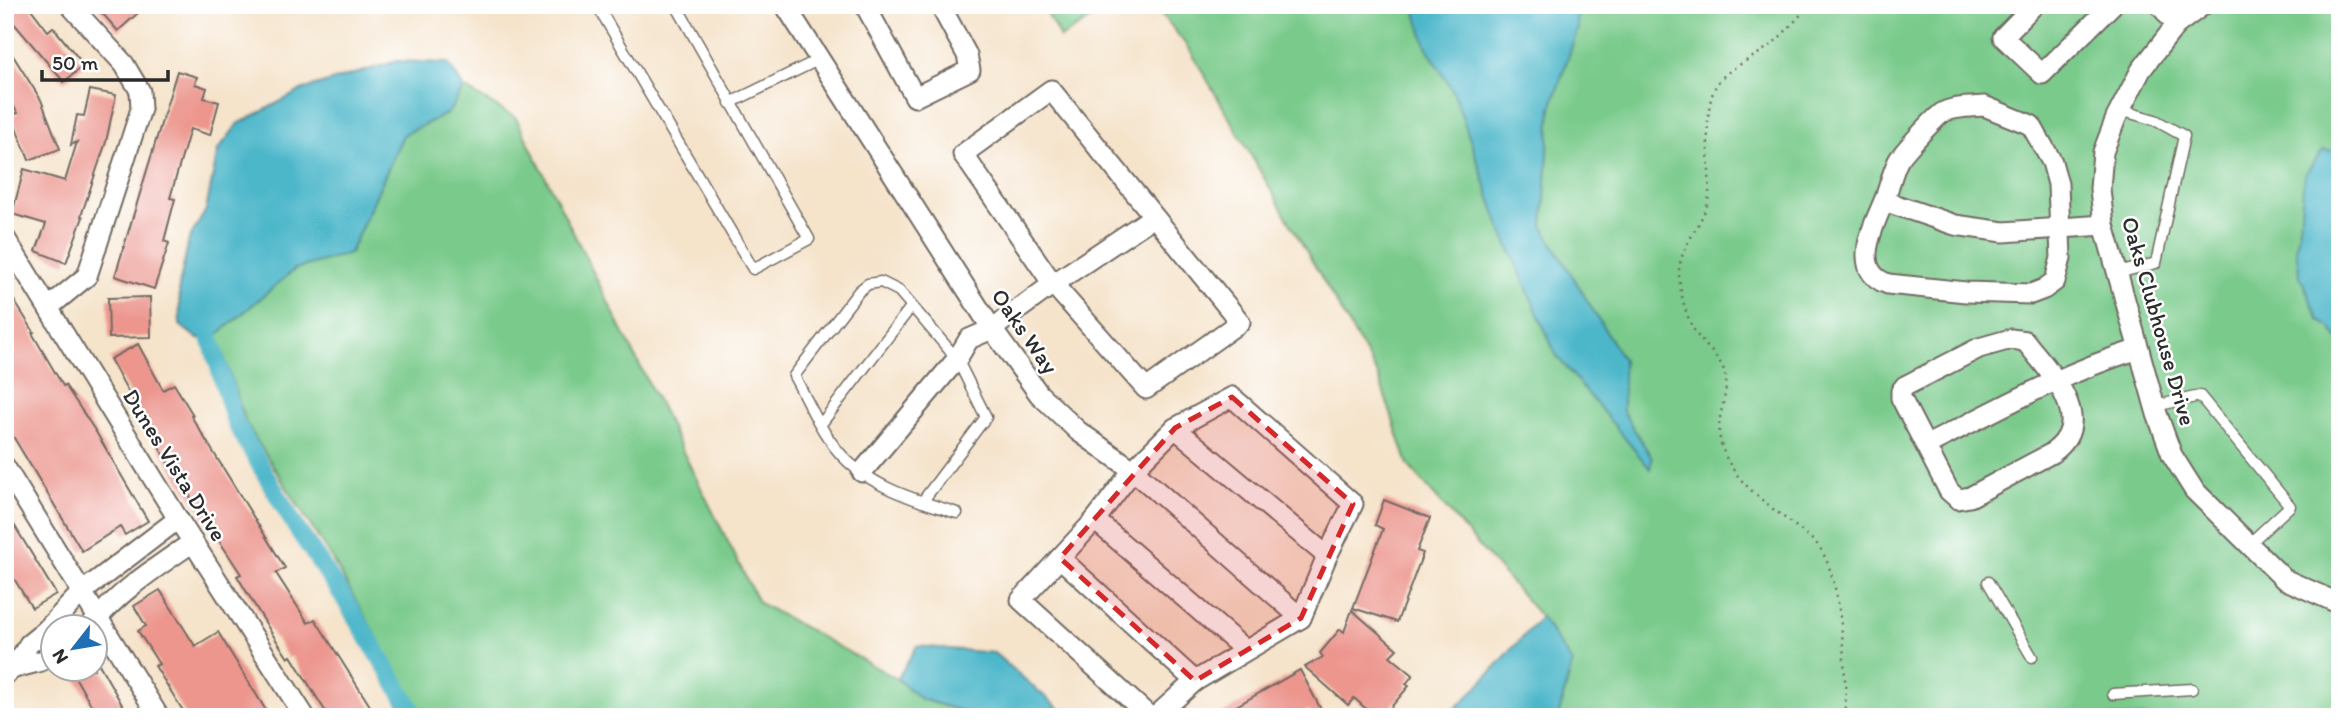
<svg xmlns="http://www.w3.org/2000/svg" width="2345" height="722" viewBox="0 0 2345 722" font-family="Itim,sans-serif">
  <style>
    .green { fill: #79ca8b; stroke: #527a5b; stroke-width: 2 }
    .water { fill: #4db7ca; stroke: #3c717a; stroke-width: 2 }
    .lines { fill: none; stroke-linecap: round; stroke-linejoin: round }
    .canal { stroke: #4db7ca; stroke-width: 18 }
    .building { fill: #ec968e }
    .lane-casing { stroke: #726b63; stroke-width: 13 }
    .street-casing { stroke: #726b63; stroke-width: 23 }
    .path { stroke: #726b63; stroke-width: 2.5; stroke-dasharray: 2 5; stroke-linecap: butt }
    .lane { stroke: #fff; stroke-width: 10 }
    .street { stroke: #fff; stroke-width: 19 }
    .marked { fill: #d62828; fill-opacity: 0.2; stroke: #d62828; stroke-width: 5; stroke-dasharray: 14 9; stroke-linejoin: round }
    .labels { text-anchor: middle; stroke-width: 5; stroke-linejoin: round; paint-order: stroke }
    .street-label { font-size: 23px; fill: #2b2b2b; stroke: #fff }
  </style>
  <rect width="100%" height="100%" fill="#fff"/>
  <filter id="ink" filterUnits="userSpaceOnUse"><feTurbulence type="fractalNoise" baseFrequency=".0143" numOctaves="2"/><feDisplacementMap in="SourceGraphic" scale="14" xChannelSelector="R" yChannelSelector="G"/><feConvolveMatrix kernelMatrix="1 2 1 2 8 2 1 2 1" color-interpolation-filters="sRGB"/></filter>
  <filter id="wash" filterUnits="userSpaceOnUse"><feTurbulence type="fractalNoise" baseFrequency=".00686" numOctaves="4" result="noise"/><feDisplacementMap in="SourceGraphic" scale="28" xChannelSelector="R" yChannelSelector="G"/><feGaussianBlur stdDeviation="1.57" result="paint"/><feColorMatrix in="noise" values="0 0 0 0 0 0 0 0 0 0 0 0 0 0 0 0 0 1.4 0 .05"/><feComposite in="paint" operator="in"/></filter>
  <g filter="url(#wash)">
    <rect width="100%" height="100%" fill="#f5e3ca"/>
    <g class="green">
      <polygon points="1043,5 1109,5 1104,11 1060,38"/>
      <polygon points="1155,5 2340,5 2340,717 1558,717 1572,663 1541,617 1408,465 1378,375 1190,50"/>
      <polygon points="464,88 516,118 758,602 897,679 921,699 982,717 423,717 335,564 246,423 217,335 295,269 350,253 403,135 448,113"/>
    </g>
    <g class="water">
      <polygon points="1422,5 1576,5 1578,28 1551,108 1543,227 1623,360 1623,412 1652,458 1650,469 1556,355 1500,227 1454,93 1426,46 1415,9"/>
      <polygon points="397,61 448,63 464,88 448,113 403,135 350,253 295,269 217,335 209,334 198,339 180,325 179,286 189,239 206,210 218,150 238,124 302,90"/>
      <polygon points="2323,150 2340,151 2340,341 2331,328 2319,320 2300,276 2296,248 2300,226 2304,175"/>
      <polygon points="1541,617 1572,663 1558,717 1447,717 1479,685"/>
      <polygon points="917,646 994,653 1069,717 982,717 921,699 897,679"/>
    </g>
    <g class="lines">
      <polyline class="canal" points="209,334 235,422 297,529 344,598 416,717"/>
    </g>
    <g id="blocks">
      <g class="building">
        <polygon points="5,5 28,5 48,31 53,27 84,65 64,82 5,13"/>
        <polygon points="95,5 131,5 138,13 118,31"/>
        <polygon points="5,43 41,100 60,149 29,160 11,116 18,113 5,94"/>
        <polygon points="177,71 197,77 195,84 207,88 204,98 219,102 210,135 190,129 170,198 175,199 164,241 169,243 154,289 115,276"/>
        <polygon points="90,90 116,95 106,142 81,216 83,217 66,263 36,251 46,224 12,214 24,169 65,181 77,142 71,145 77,115 84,116"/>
        <polygon points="5,286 34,332 32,333 63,386 65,385 96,432 148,521 125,535 120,527 82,551 5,423"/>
        <polygon points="150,297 151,337 109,338 108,298"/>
        <polygon points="138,344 163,390 174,384 193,415 191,416 285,568 276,573 308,623 315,619 377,717 329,717 291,656 288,658 271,632 237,576 241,574 165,458 110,359"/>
        <polygon points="1384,500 1430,518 1417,551 1423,553 1397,622 1353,608 1383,529 1375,525"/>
        <polygon points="5,510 56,594 32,608 5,564"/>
        <polygon points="160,590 195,646 218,632 270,717 187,717 155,666 159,664 138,631 146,626 134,606"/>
        <polygon points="1352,610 1397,649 1390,656 1413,675 1406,684 1409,686 1387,712 1384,710 1378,717 1375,717 1354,698 1348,705 1305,667 1323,657 1320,653 1340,629 1344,632"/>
        <polygon points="99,664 129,717 98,717 75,677 89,669 94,669 94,666"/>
        <polygon points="1300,670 1325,717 1311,717 1308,710 1297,717 1217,717"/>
      </g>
    </g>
  </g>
  <g filter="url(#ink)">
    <use href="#blocks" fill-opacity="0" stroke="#726b63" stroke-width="2"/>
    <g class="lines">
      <g class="lane-casing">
        <g id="lane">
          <polyline points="597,5 753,269 809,239 676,5"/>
          <polyline points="730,103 820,59"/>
          <polyline points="2118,273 2156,263 2184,136 2155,120 2120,110"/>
          <polyline points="2155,406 2200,396 2290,506 2249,544"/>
          <polyline points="821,424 911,307"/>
          <path d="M922,502L986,417L957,359L899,291L881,282L868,284L859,291L794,376C808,401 820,430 838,451C867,486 915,500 957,513"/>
          <polyline points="1988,582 2032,657"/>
          <polyline points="2113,694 2192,689"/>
        </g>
      </g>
      <g class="street-casing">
        <g id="street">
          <polyline points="785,5 992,329 1039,394 1078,431 1133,470 1301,618"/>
          <polyline points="865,5 915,97 970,70 967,55 940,5"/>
          <polyline points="2034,5 2003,37 2042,74 2112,5"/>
          <polyline points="2160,5 2176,25"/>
          <polyline points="2203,5 2176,25 2141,70 2116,118 2103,152 2100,189 2104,225 2157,414 2172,455 2194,490 2284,579 2340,604"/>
          <polygon points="1051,90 1240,322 1146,389 1053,284 963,154"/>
          <path d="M1984,106L2031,125L2052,162L2058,184L2061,258L2055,281L2044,289L2031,294L1966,292L1888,284C1850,271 1873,227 1884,201C1889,188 1892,173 1898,161C1903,152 1933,120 1942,113C1951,107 1972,107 1984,106Z"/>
          <polyline points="1884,201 1955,225 2004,232 2104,225"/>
          <polyline points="5,238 178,519 305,717"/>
          <polyline points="49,307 87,276 141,109 140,91 124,64 70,5"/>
          <path d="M2011,339L2025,341C2050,373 2098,420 2052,453L1970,497L1958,499L1949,491L1901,398V391L1905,386L1979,348Z"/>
          <polyline points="1175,428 1327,556"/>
          <path d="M1927,445C1996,410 2064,372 2139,349"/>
          <polyline points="5,467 159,717"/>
          <polyline points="862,472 957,359 969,339 992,329 1053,284 1153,217"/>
          <polyline points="1095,520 1245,650"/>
          <polyline points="1060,558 1195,681"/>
          <path d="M90,627C119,591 155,568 193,542"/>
          <polyline points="14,668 41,661 52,655"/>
          <polyline points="5,674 14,668 29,644 45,631 82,592 178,519"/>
          <polyline points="1150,717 1021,600 1095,520 1133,470 1175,428 1232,397 1353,504 1327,556 1301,618 1195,681 1155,717"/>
        </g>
      </g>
      <path class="path" d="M1810,5C1796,19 1784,35 1768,47C1754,58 1726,69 1717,84C1701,109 1711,165 1709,195C1706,223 1679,244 1679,274C1680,295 1687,322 1700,339C1708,348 1718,357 1723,368C1732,388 1718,410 1719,431C1723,484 1783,512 1818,545C1844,581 1845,672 1846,717"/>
      <use href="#lane" class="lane"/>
      <use href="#street" class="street"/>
    </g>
  </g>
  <path class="marked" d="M1232,397L1353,504L1301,618L1195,681L1060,558L1175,428Z"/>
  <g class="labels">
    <g class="street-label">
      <text transform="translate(2159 321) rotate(74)" y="8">Oaks Clubhouse Drive</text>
      <text transform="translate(1025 331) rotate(55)" y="8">Oaks Way</text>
      <text transform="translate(175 465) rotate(58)" y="8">Dunes Vista Drive</text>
    </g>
  </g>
  <rect width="2345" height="722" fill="none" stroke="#fff" stroke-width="28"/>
  <g transform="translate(74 648) rotate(239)"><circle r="33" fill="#ffffff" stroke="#aaaaaa" stroke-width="2"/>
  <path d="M0-5L12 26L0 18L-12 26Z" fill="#1f6fb2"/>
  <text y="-10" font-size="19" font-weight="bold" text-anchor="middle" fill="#2b2b2b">N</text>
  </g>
  <path d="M42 70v10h126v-10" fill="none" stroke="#2b2b2b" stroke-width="3.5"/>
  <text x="52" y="70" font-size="21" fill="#2b2b2b" stroke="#ffffff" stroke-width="5" paint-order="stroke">50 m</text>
</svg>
